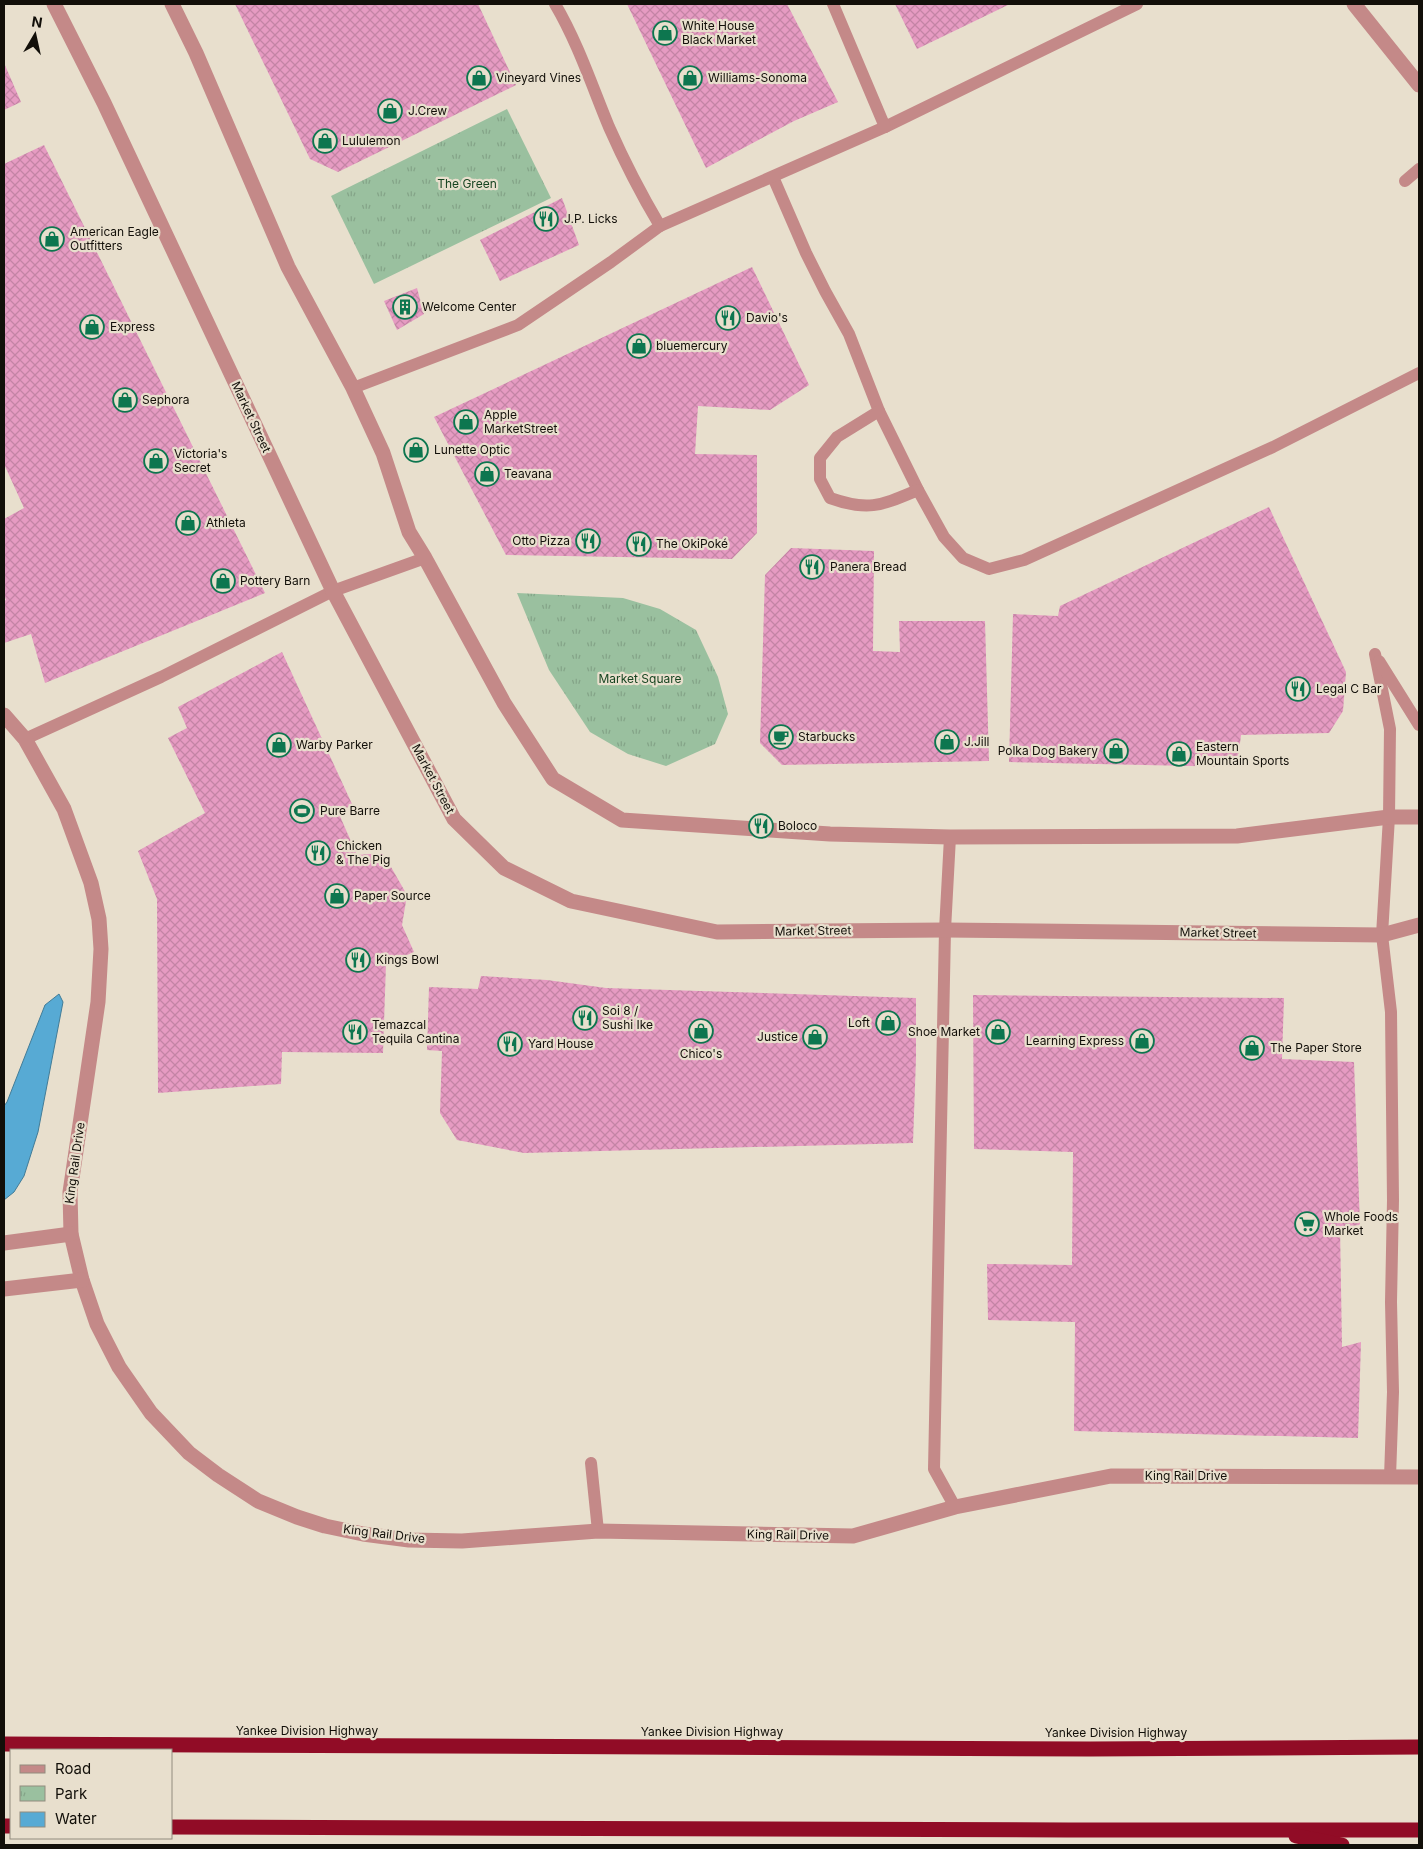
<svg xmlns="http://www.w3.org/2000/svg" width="1423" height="1849" viewBox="0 0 1423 1849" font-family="Inter,sans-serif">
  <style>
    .park { fill: url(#park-tufts) }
    .water { fill: #57aad4; stroke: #427c97 }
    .building { fill: url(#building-cross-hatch) }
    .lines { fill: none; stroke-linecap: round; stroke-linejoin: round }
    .lane { stroke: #c48988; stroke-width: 12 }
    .street { stroke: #c48988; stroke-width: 15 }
    .highway { stroke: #910c26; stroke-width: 15 }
    .labels { text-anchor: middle; stroke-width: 4.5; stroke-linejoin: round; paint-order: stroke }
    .poi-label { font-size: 12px; fill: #120f09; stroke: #e8dfcd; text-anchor: start }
    .park-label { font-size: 12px; fill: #164420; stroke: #e8dfcd }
    .street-label { font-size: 12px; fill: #120f09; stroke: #e8dfcd }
  </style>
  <defs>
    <pattern id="park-tufts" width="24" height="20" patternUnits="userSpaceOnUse" patternTransform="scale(1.25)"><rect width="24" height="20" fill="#9ac09f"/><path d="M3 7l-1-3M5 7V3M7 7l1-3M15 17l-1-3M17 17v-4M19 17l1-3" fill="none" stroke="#84a488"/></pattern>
    <pattern id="building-cross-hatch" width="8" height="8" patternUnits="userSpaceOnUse" patternTransform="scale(1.25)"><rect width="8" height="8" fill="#e69bc2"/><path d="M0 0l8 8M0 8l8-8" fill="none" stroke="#c484a5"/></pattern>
  </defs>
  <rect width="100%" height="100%" fill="#e8dfcd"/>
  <g class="park">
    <polygon points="507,109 551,198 374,284 331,196"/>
    <polygon points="517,593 623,598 660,609 696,630 718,677 728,714 715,744 666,766 628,754 590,732 549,670"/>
  </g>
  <polygon class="water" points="59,994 63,1002 38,1132 24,1176 14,1192 4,1200 4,1106 7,1102 45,1005"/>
  <g class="building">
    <polygon points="235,4 478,4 516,85 338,172 310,159"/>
    <polygon points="627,4 787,4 838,102 794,121 706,168"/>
    <polygon points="895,4 1010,4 917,49"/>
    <polygon points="4,63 21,102 4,110"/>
    <polygon points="44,145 265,593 45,683 31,634 4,643 4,601 6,600 4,594 4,519 24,508 4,464 4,164"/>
    <polygon points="562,198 579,245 500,281 480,240"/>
    <polygon points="752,267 809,385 770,410 698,406 695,454 757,455 757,533 732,559 506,555 434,417"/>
    <polygon points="417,288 424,314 397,330 384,301"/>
    <polygon points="1269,507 1346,672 1343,711 1329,733 1241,735 1237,767 1009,762 1013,614 1058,616 1060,606"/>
    <polygon points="791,548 874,551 873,651 900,652 899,621 985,621 989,761 782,765 760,743 765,575"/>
    <polygon points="282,652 352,804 339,814 357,855 383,853 407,895 402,925 414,952 386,964 383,1053 282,1052 281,1084 158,1093 157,899 138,851 205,813 168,738 187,728 178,707"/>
    <polygon points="481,976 547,980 606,988 916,998 916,1058 913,1143 524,1153 457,1140 440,1113 442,1051 427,1050 429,987 478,989"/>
    <polygon points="973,995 1284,998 1282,1059 1354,1062 1360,1225 1340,1227 1342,1347 1361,1342 1358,1438 1074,1431 1075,1322 988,1320 987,1264 1072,1265 1073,1152 974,1149"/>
  </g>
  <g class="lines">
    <g class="lane">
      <path d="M555,4C578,43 592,86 609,127C624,161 641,194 660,226"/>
      <polyline points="885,127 1137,4"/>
      <polyline points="773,177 806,253 825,291 849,334 879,411 918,490 944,537 963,558 989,569 1024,560 1273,447 1419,373"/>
      <polyline points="1405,181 1419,169"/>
      <polyline points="353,388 518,325 611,262 660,226 885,127 833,4"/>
      <path d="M879,411L837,437L820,458V479L830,498C869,512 882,505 918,490"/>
      <polyline points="1375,654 1390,729 1389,817 1382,935 1391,1012 1393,1200 1391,1302 1393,1392 1390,1477"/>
      <polyline points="1379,661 1419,725"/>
      <polyline points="25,739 161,677 333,591 425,558"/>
      <polyline points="950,837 945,930 934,1469 955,1507"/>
      <polyline points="591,1463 598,1531"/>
    </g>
    <g class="street">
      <polyline points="54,4 104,103 333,591 454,819 504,868 571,901 717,932 945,930 1382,935 1419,925"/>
      <polyline points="172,4 196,53 288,267 353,388 383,453 409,532 425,558 504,703 553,779 622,820 830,834 950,837 1237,836 1389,817 1419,817"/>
      <polyline points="1354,4 1419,85"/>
      <polyline points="4,715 25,739 64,809 91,883 99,919 101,949 98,1002 70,1192 71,1234 82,1280 97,1324 119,1367 151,1413 189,1453 218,1475 258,1501 297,1517 325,1526 363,1534 409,1540 462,1541 598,1531 853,1536 955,1507 1111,1476 1419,1477"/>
      <polyline points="4,1243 71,1234"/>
      <polyline points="4,1289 82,1280"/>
    </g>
    <g class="highway">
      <polyline points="4,1744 1090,1749 1419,1747"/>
      <polyline points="4,1826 11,1826"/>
      <polyline points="171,1827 1068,1830 1419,1830"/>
      <polyline points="1296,1836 1342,1845"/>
    </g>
  </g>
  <defs>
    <g id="shop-ring" transform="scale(1.25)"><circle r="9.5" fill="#e8dfcd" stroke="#0d764f" stroke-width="1.5"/><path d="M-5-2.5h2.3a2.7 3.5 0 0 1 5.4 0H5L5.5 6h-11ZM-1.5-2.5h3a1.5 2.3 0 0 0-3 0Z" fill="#0d764f"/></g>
    <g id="restaurant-ring" transform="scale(1.25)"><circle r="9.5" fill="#e8dfcd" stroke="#0d764f" stroke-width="1.5"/><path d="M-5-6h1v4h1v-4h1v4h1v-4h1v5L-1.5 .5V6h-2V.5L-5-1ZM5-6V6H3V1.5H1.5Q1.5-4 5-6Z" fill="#0d764f"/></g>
    <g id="building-ring" transform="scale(1.25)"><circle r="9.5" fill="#e8dfcd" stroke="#0d764f" stroke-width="1.5"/><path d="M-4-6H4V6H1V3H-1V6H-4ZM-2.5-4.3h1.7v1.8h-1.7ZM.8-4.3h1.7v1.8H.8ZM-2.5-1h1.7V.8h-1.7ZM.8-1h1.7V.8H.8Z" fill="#0d764f"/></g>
    <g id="cafe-ring" transform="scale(1.25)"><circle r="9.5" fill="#e8dfcd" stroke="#0d764f" stroke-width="1.5"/><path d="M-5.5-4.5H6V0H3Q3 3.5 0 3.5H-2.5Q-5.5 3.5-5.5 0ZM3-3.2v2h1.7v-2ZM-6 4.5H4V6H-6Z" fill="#0d764f"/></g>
    <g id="stadium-ring" transform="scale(1.25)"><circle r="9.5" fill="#e8dfcd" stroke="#0d764f" stroke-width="1.5"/><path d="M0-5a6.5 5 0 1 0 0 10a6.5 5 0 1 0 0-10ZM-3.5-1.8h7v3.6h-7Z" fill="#0d764f"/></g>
    <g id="supermarket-ring" transform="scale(1.25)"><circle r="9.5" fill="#e8dfcd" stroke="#0d764f" stroke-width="1.5"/><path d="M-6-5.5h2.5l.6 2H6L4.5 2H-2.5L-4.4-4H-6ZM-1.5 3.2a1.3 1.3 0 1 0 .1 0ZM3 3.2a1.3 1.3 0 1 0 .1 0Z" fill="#0d764f"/></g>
  </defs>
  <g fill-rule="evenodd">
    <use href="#shop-ring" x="665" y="33"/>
    <use href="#shop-ring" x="479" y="78"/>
    <use href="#shop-ring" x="690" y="78"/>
    <use href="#shop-ring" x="390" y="111"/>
    <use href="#shop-ring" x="325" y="141"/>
    <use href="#restaurant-ring" x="546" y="219"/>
    <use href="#shop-ring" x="52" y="239"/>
    <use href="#building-ring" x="405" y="307"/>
    <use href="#restaurant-ring" x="728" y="318"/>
    <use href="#shop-ring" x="92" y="327"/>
    <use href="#shop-ring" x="639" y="346"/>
    <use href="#shop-ring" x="125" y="400"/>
    <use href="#shop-ring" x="466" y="422"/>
    <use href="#shop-ring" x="416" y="450"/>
    <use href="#shop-ring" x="156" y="461"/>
    <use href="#shop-ring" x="487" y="474"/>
    <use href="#shop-ring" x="188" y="523"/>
    <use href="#restaurant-ring" x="588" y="541"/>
    <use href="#restaurant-ring" x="639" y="544"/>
    <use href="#restaurant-ring" x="812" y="567"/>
    <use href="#shop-ring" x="223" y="581"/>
    <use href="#restaurant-ring" x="1298" y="689"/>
    <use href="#cafe-ring" x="781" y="737"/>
    <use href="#shop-ring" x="947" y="742"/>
    <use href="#shop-ring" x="279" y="745"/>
    <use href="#shop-ring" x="1116" y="751"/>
    <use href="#shop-ring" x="1179" y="754"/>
    <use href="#stadium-ring" x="302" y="811"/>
    <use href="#restaurant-ring" x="761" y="826"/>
    <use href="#restaurant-ring" x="318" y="853"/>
    <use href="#shop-ring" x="337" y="896"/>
    <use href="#restaurant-ring" x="358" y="960"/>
    <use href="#restaurant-ring" x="585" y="1018"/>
    <use href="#shop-ring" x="888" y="1023"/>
    <use href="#shop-ring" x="701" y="1031"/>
    <use href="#restaurant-ring" x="355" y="1032"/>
    <use href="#shop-ring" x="998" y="1032"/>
    <use href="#shop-ring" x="815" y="1037"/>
    <use href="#shop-ring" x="1142" y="1041"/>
    <use href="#restaurant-ring" x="510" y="1044"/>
    <use href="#shop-ring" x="1252" y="1048"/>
    <use href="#supermarket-ring" x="1307" y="1224"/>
  </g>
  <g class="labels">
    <g class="poi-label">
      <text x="682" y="30">White House<tspan x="682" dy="14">Black Market</tspan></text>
      <text x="496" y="82">Vineyard Vines</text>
      <text x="708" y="82">Williams-Sonoma</text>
      <text x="408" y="115">J.Crew</text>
      <text x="342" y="145">Lululemon</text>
      <text x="564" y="223">J.P. Licks</text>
      <text x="70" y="236">American Eagle<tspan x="70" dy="14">Outfitters</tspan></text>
      <text x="422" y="311">Welcome Center</text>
      <text x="746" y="322">Davio's</text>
      <text x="110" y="331">Express</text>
      <text x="656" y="350">bluemercury</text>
      <text x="142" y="404">Sephora</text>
      <text x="484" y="419">Apple<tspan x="484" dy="14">MarketStreet</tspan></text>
      <text x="434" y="454">Lunette Optic</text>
      <text x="174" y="458">Victoria's<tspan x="174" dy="14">Secret</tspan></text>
      <text x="504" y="478">Teavana</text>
      <text x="206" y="527">Athleta</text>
      <text x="570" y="545" text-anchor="end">Otto Pizza</text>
      <text x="656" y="548">The OkiPoké</text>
      <text x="830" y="571">Panera Bread</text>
      <text x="240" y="585">Pottery Barn</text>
      <text x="1316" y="693">Legal C Bar</text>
      <text x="798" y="741">Starbucks</text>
      <text x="964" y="746">J.Jill</text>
      <text x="296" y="749">Warby Parker</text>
      <text x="1196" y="751">Eastern<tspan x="1196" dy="14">Mountain Sports</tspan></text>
      <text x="1098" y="755" text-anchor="end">Polka Dog Bakery</text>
      <text x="320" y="815">Pure Barre</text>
      <text x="778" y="830">Boloco</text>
      <text x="336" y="850">Chicken<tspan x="336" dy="14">&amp; The Pig</tspan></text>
      <text x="354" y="900">Paper Source</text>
      <text x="376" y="964">Kings Bowl</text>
      <text x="602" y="1015">Soi 8 /<tspan x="602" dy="14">Sushi Ike</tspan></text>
      <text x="870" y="1027" text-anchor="end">Loft</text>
      <text x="372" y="1029">Temazcal<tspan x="372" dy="14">Tequila Cantina</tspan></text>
      <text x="980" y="1036" text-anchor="end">Shoe Market</text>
      <text x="798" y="1041" text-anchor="end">Justice</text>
      <text x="1124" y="1045" text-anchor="end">Learning Express</text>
      <text x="528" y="1048">Yard House</text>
      <text x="1270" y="1052">The Paper Store</text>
      <text x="701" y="1058" text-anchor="middle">Chico's</text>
      <text x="1324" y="1221">Whole Foods<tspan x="1324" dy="14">Market</tspan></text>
    </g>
    <g class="park-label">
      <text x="467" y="188">The Green</text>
      <text x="640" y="683">Market Square</text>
    </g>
    <g class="street-label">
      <text transform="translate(251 417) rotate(65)" y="4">Market Street</text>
      <text transform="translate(433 779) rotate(62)" y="4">Market Street</text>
      <text transform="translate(813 931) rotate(-1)" y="4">Market Street</text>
      <text transform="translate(1218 933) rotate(1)" y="4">Market Street</text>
      <text transform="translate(75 1163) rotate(-82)" y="4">King Rail Drive</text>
      <text x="1186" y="1480">King Rail Drive</text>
      <text transform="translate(384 1534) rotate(7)" y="4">King Rail Drive</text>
      <text transform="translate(788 1535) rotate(1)" y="4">King Rail Drive</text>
      <text x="307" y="1735">Yankee Division Highway</text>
      <text x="712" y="1736">Yankee Division Highway</text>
      <text x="1116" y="1737">Yankee Division Highway</text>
    </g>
  </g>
  <rect width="1423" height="1849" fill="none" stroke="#120f09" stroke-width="10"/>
  <rect x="10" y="1749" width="162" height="90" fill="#e8dfcd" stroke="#928c7f"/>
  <rect x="20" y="1765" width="25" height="8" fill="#c48988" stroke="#928c7f"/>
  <text x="55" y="1774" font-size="15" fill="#120f09">Road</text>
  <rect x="20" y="1786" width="25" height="15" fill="url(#park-tufts)" stroke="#928c7f"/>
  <text x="55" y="1799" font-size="15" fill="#120f09">Park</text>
  <rect x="20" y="1812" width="25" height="15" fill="#57aad4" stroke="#928c7f"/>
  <text x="55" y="1824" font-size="15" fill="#120f09">Water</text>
  <g transform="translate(35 35) rotate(9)" stroke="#e8dfcd" stroke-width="4" paint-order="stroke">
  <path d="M0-4L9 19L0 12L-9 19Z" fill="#120f09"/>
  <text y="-8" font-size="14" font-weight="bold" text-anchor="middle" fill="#120f09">N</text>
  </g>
</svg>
